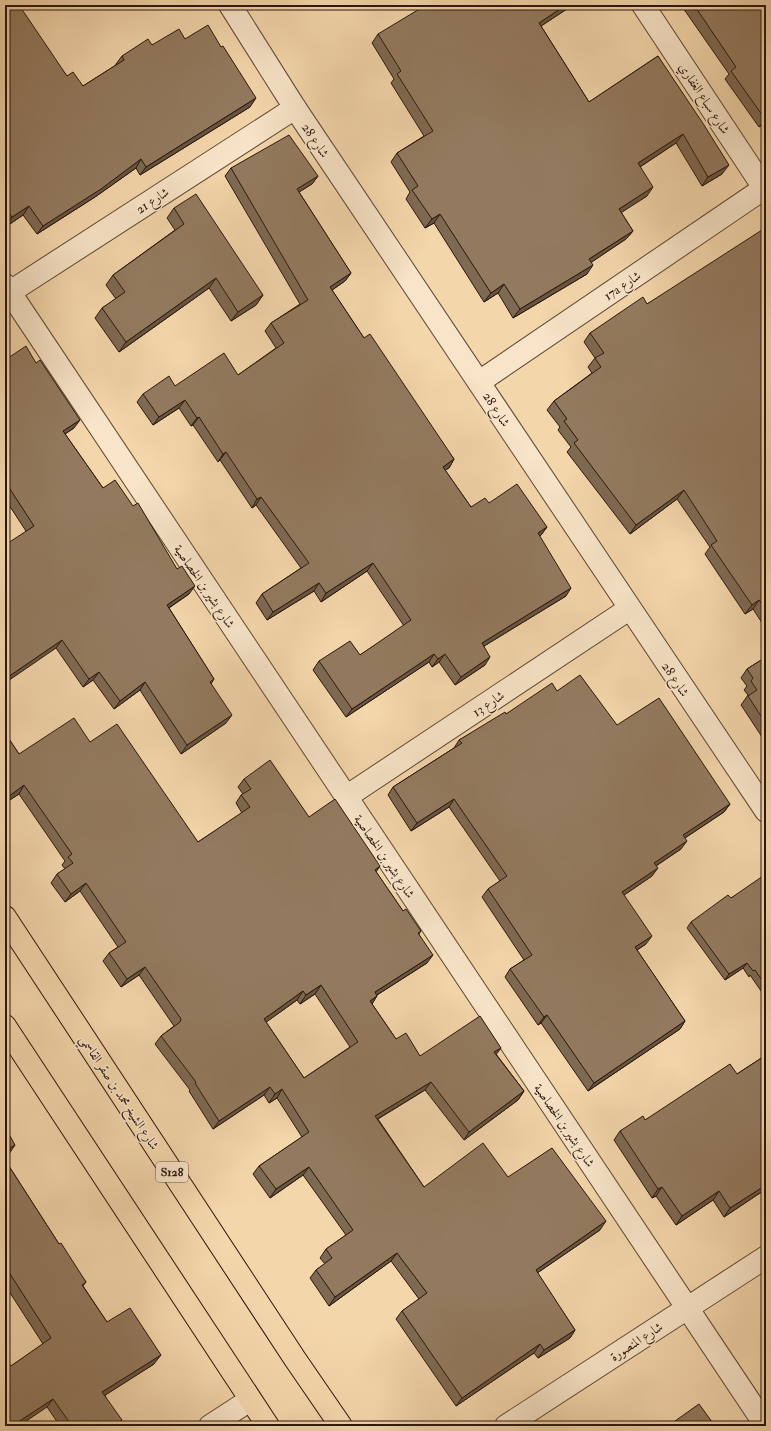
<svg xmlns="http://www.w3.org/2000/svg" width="771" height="1431" viewBox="0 0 771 1431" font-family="'IM FELL Double Pica',Amiri,serif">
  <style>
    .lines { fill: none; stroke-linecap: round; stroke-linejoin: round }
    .minor-casing { stroke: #5c4734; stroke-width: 24 }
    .primary-casing { stroke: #2a170c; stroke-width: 24 }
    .minor { stroke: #f8e4c8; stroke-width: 22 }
    .primary { stroke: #f4d6ab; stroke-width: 22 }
    .wall { fill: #7e6952; stroke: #2a170c; fill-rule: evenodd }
    .shaded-wall { fill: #675542; stroke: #2a170c }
    .building { fill: #937a5f; stroke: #2a170c; fill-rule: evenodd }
    .labels { text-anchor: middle; stroke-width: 3; stroke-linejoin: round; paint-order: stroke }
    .shield { fill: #f8e4c8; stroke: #685444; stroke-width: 1 }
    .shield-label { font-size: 12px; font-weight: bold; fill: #2a170c }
    .street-label { font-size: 13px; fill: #2a170c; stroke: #f8e4c8 }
  </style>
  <rect width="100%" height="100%" fill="#f4d6ab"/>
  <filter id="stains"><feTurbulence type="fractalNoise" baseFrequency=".005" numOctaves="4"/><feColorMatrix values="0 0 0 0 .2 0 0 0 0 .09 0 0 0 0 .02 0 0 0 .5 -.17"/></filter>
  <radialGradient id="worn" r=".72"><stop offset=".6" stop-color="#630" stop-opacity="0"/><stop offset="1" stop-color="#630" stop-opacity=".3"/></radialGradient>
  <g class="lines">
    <g class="minor-casing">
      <g id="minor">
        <polyline points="230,5 295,108 766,811"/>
        <polyline points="643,5 766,191"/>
        <polyline points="5,285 766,1426"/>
        <polyline points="10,292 295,108"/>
        <polyline points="479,382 766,187"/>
        <polyline points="346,797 629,609"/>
        <polyline points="210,1426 250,1400"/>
        <polyline points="506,1426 766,1257"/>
      </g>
    </g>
    <g class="primary-casing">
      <g id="primary">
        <polyline points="5,917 295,1359 341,1426"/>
        <polyline points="5,1026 268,1426"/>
      </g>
    </g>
    <use href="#minor" class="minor"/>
    <use href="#primary" class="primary"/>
  </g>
  <g class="wall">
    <polygon points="5,5 67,76 83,86 116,65 116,64 122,56 152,45 185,39 250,107 140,175 136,168 95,197 37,234 23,215 7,226 5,224"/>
    <polygon points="573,5 541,26 589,102 658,56 722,174 702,186 676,143 640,167 647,196 621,212 633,231 626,239 591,262 587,274 513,318 498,293 484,302 434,223 425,228 406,199 410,192 391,162 397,153 424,136 391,83 394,79 372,43 378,34"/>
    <polygon points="681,5 766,5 766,122 759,127 725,79 729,74"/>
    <polygon points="231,168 318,176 312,184 299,192 351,273 345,281 332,290 364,338 454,459 449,468 445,470 471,507 489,503 547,527 541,535 539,536 566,596 484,646 485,665 455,685 439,662 432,667 429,662 346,717 313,670 319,661 360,655 404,626 367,571 321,602 314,591 267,620 256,603 262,594 301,568 256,505 252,508 220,460 218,462 193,425 191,426 179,408 153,425 137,402 143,394 175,386 238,375 276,348 265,331 271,323 300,304 225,176"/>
    <polygon points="174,208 263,295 256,305 231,321 209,288 119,352 95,318 102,308 116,299 106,285 113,275 175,230 167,218"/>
    <polygon points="766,237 766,629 753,609 745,614 705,554 710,547 677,499 630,534 567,452 571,447 558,430 560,427 547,410 554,401 592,373 588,367 595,358 584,342 590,333 647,304"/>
    <polygon points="5,360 74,428 65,434 103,488 189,594 169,608 214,679 211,684 226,723 181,754 140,690 114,709 93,680 83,687 56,648 26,531 5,499"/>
    <polygon points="766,657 766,743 741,705 748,695 744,690 747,686 741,678 747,669"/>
    <polygon points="557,691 617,725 730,804 724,812 685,838 681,849 656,866 652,876 624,895 646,944 637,950 685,1021 680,1029 588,1091 541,1023 538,1025 505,977 510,969 524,960 482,897 488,889 500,881 449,807 411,831 388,795 393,787 454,748 459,740 506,714"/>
    <path d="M5,733L19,754L90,742L198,842L242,813L236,803L241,795L243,794L238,787L244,779L309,817L376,872L403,911L421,931L419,934L427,963L377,995L372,1004L396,1039L420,1056L496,1054L524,1091L518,1100L464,1140L425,1090L378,1119L424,1187L508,1177L600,1230L537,1273L575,1330L570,1338L538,1358L534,1353L456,1406L396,1319L402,1311L419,1299L391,1261L329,1306L310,1278L316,1270L325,1264L320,1258L326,1249L346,1235L303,1175L270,1198L253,1174L259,1166L302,1137L277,1098L269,1103L264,1095L213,1129L189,1091L190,1090L155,1044L161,1036L174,1026L139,975L121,987L103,961L109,953L118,947L80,891L65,902L51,883L57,874L65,869L62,865L65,861L19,794L5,803ZM315,994L350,1047L304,1078L266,1022L297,1000L300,1004Z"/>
    <polygon points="766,880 766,998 750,975 749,977 743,968 725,980 687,928 691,922 731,898"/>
    <polygon points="766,1055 766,1189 724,1217 713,1200 676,1225 656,1196 652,1198 614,1140 620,1131 645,1120 737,1074"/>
    <polygon points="5,1160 59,1244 86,1282 83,1286 107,1322 154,1364 105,1395 117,1426 60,1426 47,1407 11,1366 43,1344 5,1285"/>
  </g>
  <g class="shaded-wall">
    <polygon points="566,5 573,5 532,32 539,23"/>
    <polygon points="256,98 250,107 140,175 146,167"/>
    <polygon points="766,118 766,122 759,127 765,119"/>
    <polygon points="683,134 676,143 632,172 638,163"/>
    <polygon points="141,159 136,168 95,197 37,234 43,226"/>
    <polygon points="729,165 722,174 702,186 708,177"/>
    <polygon points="318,176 312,184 291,197 297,189"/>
    <polygon points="653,187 647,196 613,218 619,209"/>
    <polygon points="29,206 23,215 7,226 12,217"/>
    <polygon points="440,214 434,223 425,228 432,219"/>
    <polygon points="633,231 626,239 583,268 589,259"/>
    <polygon points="593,265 587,274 513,318 520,309"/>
    <polygon points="351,273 345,281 325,295 330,287"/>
    <polygon points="216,278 209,288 119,352 126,342"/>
    <polygon points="504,284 498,293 484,302 491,293"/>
    <polygon points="263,295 256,305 231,321 238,312"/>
    <polygon points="185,400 179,408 153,425 159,417"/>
    <polygon points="199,417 193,425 191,426 197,418"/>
    <polygon points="80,420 74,428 57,439 63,431"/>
    <polygon points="226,452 220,460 218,462 223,454"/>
    <polygon points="454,459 449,468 437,475 443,467"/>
    <polygon points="684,490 677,499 630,534 636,525"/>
    <polygon points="261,497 256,505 252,508 257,499"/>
    <polygon points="547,527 541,535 532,542 538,533"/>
    <polygon points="373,563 367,571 321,602 326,593"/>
    <polygon points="319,583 314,591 267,620 273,612"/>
    <polygon points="195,586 189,594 161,613 167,605"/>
    <polygon points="571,588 566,596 476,651 482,643"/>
    <polygon points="759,600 753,609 745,614 752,605"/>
    <polygon points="62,640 56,648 5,683 5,679"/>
    <polygon points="434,654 429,662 346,717 352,709"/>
    <polygon points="445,654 439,662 432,667 438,659"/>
    <polygon points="490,657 485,665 455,685 461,677"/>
    <polygon points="99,672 93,680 83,687 89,679"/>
    <polygon points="145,682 140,690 114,709 120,701"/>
    <polygon points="232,715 226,723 181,754 187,745"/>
    <polygon points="24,785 19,794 5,803 5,801 8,797"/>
    <polygon points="454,799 449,807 411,831 417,823"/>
    <polygon points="730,804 724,812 677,843 683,835"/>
    <polygon points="687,841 681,849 648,871 654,863"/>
    <polygon points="380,866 374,875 375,870"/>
    <polygon points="658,868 652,876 617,900 622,892"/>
    <polygon points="86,883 80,891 65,902 71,894"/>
    <polygon points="652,936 646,944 629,955 635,947"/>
    <polygon points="433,955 427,963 369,1000 375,992"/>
    <polygon points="747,963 743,968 725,980 729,974"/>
    <polygon points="145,967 139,975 121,987 127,979"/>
    <polygon points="321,985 315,994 300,1004 306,995"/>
    <polygon points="303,991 297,1000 258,1028 264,1019"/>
    <polygon points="377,996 372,1004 370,1001"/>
    <polygon points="547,1015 541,1023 538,1025 544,1017"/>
    <polygon points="685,1021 680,1029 588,1091 594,1083"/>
    <polygon points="501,1048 495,1056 494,1052"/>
    <polygon points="431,1082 425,1090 369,1124 375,1116"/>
    <polygon points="270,1087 264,1095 213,1129 219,1121"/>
    <polygon points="282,1089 277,1098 269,1103 275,1094"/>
    <polygon points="524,1091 518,1100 464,1140 469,1132"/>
    <polygon points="15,1145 9,1154 5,1156 5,1151"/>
    <polygon points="309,1167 303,1175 270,1198 276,1189"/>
    <polygon points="766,1185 766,1189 724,1217 730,1208"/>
    <polygon points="662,1187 656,1196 652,1198 658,1189"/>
    <polygon points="719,1191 713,1200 676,1225 682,1216"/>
    <polygon points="606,1221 600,1230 530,1278 536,1270"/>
    <polygon points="397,1253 391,1261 329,1306 335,1297"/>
    <polygon points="575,1330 570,1338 538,1358 544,1350"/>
    <polygon points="540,1344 534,1353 456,1406 462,1398"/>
    <polygon points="161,1355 154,1364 96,1401 102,1392"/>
    <polygon points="53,1399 47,1407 19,1426 12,1426"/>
    <polygon points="122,1420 117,1426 112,1426"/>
  </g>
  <g class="building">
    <polygon points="5,5 19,5 67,76 73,72 83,86 124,60 122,56 148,39 152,45 179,29 185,39 208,25 221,47 223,46 256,98 146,167 141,159 101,189 43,226 29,206 12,217 5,207"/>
    <polygon points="426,5 566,5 539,23 589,102 658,56 704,125 729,165 708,177 683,134 638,163 653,187 619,209 633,231 589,259 593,265 520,309 504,284 491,293 440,214 432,219 412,190 418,186 397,153 433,131 397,74 401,71 378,34"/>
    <polygon points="694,5 766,5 766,118 765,119 731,71 736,67"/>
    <polygon points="289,135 318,176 297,189 351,273 330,287 364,338 370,334 454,459 443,467 471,507 485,498 489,503 517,484 547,527 538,533 571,588 482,643 490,657 461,677 445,654 438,659 434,654 352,709 319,661 350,641 360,655 411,620 373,563 326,593 319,583 273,612 262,594 309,563 261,497 257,499 226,452 223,454 199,417 197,418 185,400 159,417 143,394 169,376 175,386 224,353 238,375 284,343 271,323 308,300 231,168"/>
    <polygon points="196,194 263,295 238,312 216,278 126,342 102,308 125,292 113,275 184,224 174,208"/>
    <polygon points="762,230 766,237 766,469 765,469 766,471 766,610 759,600 752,605 711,545 717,541 684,490 636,525 574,443 578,440 564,421 567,419 554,401 601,367 595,358 604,353 590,333 643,297 647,304"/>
    <polygon points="26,346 36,363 40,360 80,420 63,431 103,488 115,480 133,506 138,503 177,569 182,566 195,586 167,605 214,679 210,682 232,715 187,745 145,682 120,701 99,672 89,679 62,640 5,679 5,545 34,526 8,486 5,488 5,360"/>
    <polygon points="766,657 766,724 748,696 757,690 751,681 753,678 747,669"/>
    <polygon points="580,675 617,725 659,698 730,804 683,835 687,841 654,863 658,868 622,892 652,936 635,947 685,1021 594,1083 547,1015 544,1017 510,969 532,955 488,889 507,876 454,799 417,823 393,787 462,743 459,740 505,712 506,714 552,683 557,691"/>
    <path d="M74,718L90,742L117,724L198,842L250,807L241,795L251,789L244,779L270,760L309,817L335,799L380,866L375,870L403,911L406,909L421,931L418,933L433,955L375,992L377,996L370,1001L396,1039L406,1033L420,1056L480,1016L501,1048L494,1052L524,1091L469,1132L431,1082L375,1116L424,1187L483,1143L508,1177L552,1148L606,1221L536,1270L575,1330L544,1350L540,1344L462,1398L402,1311L427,1293L397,1253L335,1297L316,1270L332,1258L326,1249L353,1230L309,1167L276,1189L259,1166L309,1132L282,1089L275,1094L270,1087L219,1121L195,1083L196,1082L161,1036L180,1022L181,1019L145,967L127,979L109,953L126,942L86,883L71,894L57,874L73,863L68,857L72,854L24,785L8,797L5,792V733L19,754ZM321,985L358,1042L304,1078L264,1019L303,991L306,995Z"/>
    <polygon points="763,876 766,880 766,986 755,970 753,971 747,963 729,974 691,922 728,895 731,898"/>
    <polygon points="766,1055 766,1185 730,1208 719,1191 682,1216 662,1187 658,1189 620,1131 643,1116 645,1120 730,1064 737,1074"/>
    <polygon points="5,1127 15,1145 5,1151"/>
    <polygon points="5,1160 59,1244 61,1243 86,1282 82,1285 107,1322 130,1308 161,1355 102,1392 122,1420 112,1426 72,1426 53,1399 12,1426 5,1426 5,1358 11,1366 51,1338 5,1266"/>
    <polygon points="699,1404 715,1426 668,1426"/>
    <polygon points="664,1421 667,1426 657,1426"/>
  </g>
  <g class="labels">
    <rect class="shield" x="156" y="1162" width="32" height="20" rx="3"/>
    <g class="shield-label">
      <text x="172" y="1176">S128</text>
    </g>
    <g class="street-label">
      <text transform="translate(705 98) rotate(57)" y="5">شارع سباع الغفاري</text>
      <text transform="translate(316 140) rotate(56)" y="5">شارع 28</text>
      <text transform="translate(152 200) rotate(-33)" y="5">شارع 21</text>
      <text transform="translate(622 285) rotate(-34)" y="5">17a شارع</text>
      <text transform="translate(497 409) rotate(57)" y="5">شارع 28</text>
      <text transform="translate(205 586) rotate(56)" y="5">شارع بشير بن الخصاصية</text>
      <text transform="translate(676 679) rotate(56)" y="5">شارع 28</text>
      <text transform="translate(488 703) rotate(-34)" y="5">شارع 13</text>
      <text transform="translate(385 856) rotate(56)" y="5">شارع بشير بن الخصاصية</text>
      <text transform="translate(120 1092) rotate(57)" y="5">شارع الشيخ محمد بن صقر القاسمي</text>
      <text transform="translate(565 1125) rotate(56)" y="5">شارع بشير بن الخصاصية</text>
      <text transform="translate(636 1341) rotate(-33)" y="5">شارع المنصورة</text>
    </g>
  </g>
  <rect width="771" height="1431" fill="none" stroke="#f4d6ab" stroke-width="20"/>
  <rect x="6" y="6" width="759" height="1419" fill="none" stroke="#2a170c" stroke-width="2"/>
  <rect x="10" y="10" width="751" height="1411" fill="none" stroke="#2a170c"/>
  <rect width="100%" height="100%" filter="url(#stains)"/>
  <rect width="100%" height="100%" fill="url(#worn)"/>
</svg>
